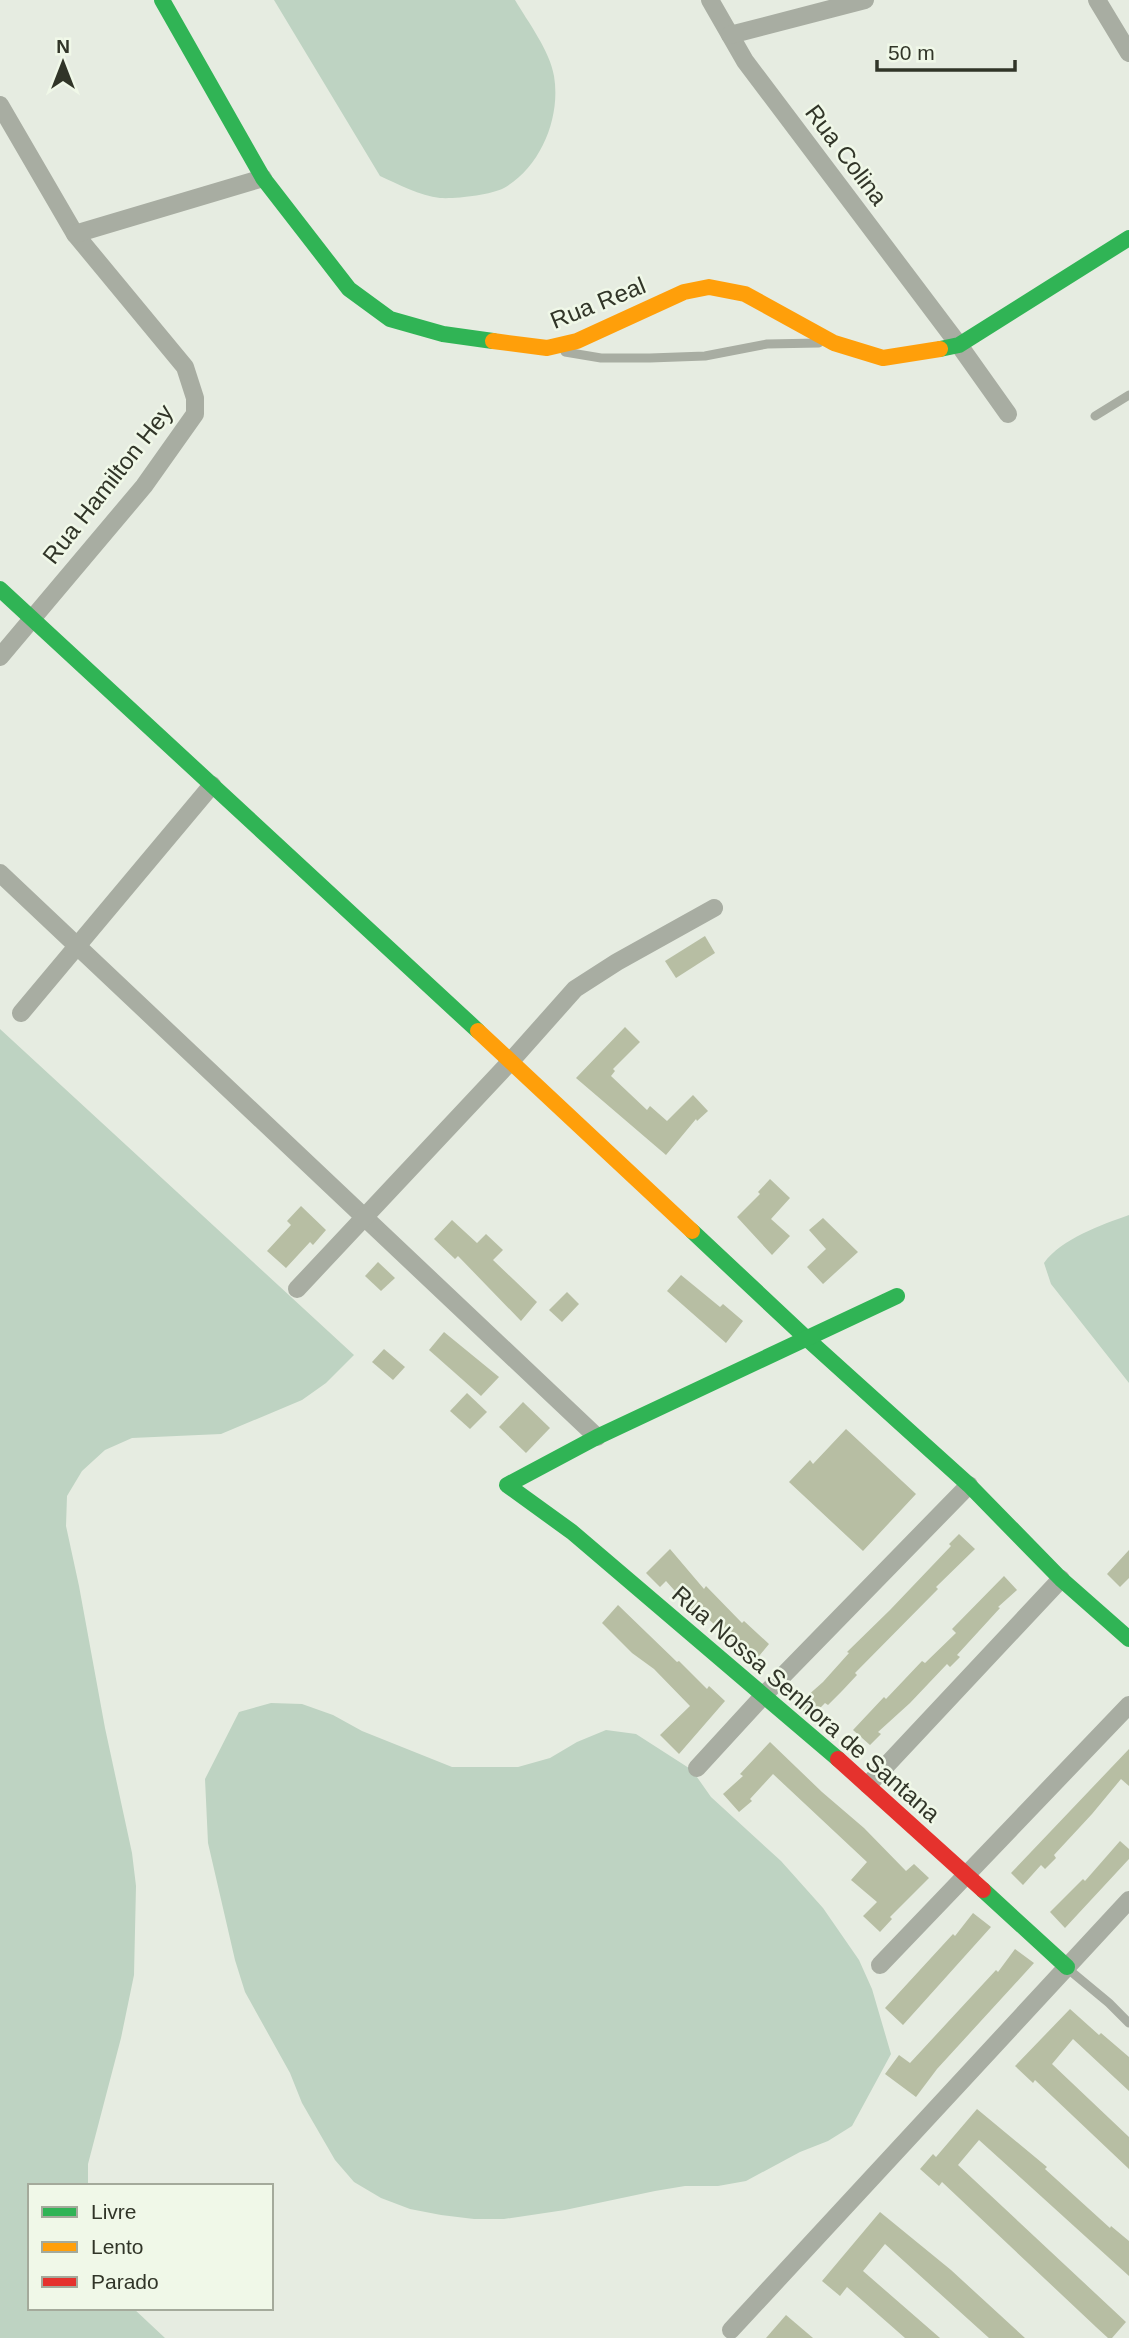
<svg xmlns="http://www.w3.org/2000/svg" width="1129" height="2338" viewBox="0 0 1129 2338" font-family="Arial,sans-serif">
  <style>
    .green { fill: #bed3c2 }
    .building { fill: #b7bea3 }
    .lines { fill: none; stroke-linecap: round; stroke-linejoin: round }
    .lane { stroke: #a8ada2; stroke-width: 9 }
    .street { stroke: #a8ada2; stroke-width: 18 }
    .fast { stroke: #30b455; stroke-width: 16 }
    .slow { stroke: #ff9f0a; stroke-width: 16 }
    .jam { stroke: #e5322d; stroke-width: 16 }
    .labels { text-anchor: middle; stroke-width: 5; stroke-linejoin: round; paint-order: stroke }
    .street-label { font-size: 24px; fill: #313528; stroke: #f0f8e8 }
  </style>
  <rect width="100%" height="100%" fill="#e6ece1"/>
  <g class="green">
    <path d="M274,0H515C528,22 550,51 554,76C561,117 541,167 504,188C490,195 456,199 440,198C420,196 398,184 380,176Z"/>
    <polygon points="0,1029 354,1355 326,1383 302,1400 221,1434 132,1438 105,1450 82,1471 67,1496 66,1526 79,1586 105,1728 132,1853 136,1886 134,1975 121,2038 88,2164 88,2186 30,2186 30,2308 133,2308 165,2338 0,2338"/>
    <path d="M1129,1215V1383L1051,1284L1044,1263C1061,1239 1101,1225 1129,1215Z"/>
    <polygon points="271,1703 302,1704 333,1715 362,1731 452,1767 518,1767 550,1758 577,1742 606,1730 636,1734 692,1770 711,1797 781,1861 823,1908 859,1960 872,1989 891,2054 852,2126 828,2141 800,2152 746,2181 718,2186 685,2186 655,2191 565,2210 504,2219 474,2219 441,2215 410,2209 381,2198 354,2182 335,2160 302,2103 290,2073 245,1992 235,1960 208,1843 205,1779 239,1712"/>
  </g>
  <g class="building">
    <polygon points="705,936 715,953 676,978 665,961"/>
    <polygon points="625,1027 640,1042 613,1069 615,1071 611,1076 647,1110 650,1106 667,1121 693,1095 708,1111 697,1121 696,1119 666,1155 576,1078"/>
    <polygon points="770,1179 790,1198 771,1219 790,1236 772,1255 737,1217 760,1194 758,1192"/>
    <polygon points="301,1206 326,1230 313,1245 310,1242 286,1268 267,1251 291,1225 287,1221"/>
    <polygon points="823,1218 858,1252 823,1284 807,1267 826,1249 809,1230"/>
    <polygon points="452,1220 477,1243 486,1234 503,1250 493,1260 537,1302 521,1321 458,1256 455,1259 434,1239"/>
    <polygon points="378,1262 395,1278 381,1291 365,1276"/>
    <polygon points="681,1275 720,1307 723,1304 743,1321 726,1343 667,1291"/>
    <polygon points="567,1292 579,1304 562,1322 549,1310"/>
    <polygon points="444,1332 499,1377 481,1396 429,1350"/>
    <polygon points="384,1349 405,1367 393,1380 372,1362"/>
    <polygon points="467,1393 487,1412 470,1429 450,1411"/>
    <polygon points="523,1402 550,1428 526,1453 499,1427"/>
    <polygon points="846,1429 916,1494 863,1551 789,1482 810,1460 813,1464"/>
    <polygon points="959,1534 975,1549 936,1587 938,1589 855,1673 857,1675 842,1691 828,1705 825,1703 811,1717 797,1705 823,1682 849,1653 847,1652 890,1610 951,1546 949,1544"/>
    <polygon points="670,1549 704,1589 706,1586 742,1623 744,1621 769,1644 755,1661 705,1616 701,1620 666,1581 660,1587 646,1573"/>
    <polygon points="1129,1550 1129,1578 1120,1587 1107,1574"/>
    <polygon points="1004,1576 1017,1590 998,1607 1000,1608 957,1655 960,1657 950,1667 947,1664 910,1703 878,1732 881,1734 870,1745 853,1730 884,1697 886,1699 922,1661 925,1663 956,1633 952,1629"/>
    <polygon points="618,1605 677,1662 679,1661 707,1689 709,1686 725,1701 679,1754 660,1735 690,1706 654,1669 632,1653 602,1623"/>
    <polygon points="770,1742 822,1792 864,1828 906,1871 914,1864 929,1878 890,1917 892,1919 880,1932 863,1916 877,1902 851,1880 867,1862 773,1774 750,1799 752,1801 739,1812 723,1794 743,1776 740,1774"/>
    <polygon points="1129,1749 1129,1786 1121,1779 1092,1814 1054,1855 1056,1858 1045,1869 1041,1865 1023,1885 1011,1873"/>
    <polygon points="1120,1841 1129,1849 1129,1859 1065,1928 1050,1912 1083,1879 1085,1881"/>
    <polygon points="973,1913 991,1927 903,2025 885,2008 953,1934 955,1936"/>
    <polygon points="1015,1949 1034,1963 937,2069 916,2097 885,2074 899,2055 910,2063 996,1970 998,1972"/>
    <polygon points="1070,2009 1099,2035 1101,2033 1129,2057 1129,2091 1073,2039 1052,2064 1129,2137 1129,2169 1035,2080 1033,2083 1015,2066"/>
    <polygon points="977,2109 1047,2167 1045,2169 1110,2228 1111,2226 1129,2241 1129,2276 979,2140 958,2165 1126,2322 1112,2338 1108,2338 1096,2327 942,2182 939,2186 920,2169 933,2154 936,2157"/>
    <polygon points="880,2212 951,2270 1025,2338 989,2338 885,2244 863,2271 940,2338 905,2338 847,2287 840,2296 822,2281"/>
    <polygon points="786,2315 813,2338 766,2338"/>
  </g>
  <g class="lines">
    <g class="lane">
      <polyline points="565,352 601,358 650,358 705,356 767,344 819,343"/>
      <polyline points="1095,416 1129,395"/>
      <polyline points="1068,1969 1109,2003 1129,2023"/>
    </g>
    <g class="street">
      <polyline points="710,0 745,61 959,345 1008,414"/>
      <polyline points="1097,0 1129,53"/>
      <polyline points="730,35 865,0"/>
      <polyline points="0,105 75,234 185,367 195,398 195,414 144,486 0,657"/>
      <polyline points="75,234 263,178"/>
      <polyline points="0,873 597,1437"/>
      <polyline points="21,1013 212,785"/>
      <polyline points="297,1289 511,1061 575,989 617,962 714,908"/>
      <polyline points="697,1768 764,1695 969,1485"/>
      <polyline points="868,1785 1061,1579"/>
      <polyline points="880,1965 1129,1705"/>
      <polyline points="731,2330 1129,1900"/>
    </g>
    <g class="fast">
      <polyline points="162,0 263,178 349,289 390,319 443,334 493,341"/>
      <polyline points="940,349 959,345 1129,238"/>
      <polyline points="0,589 478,1031"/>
      <polyline points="692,1231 805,1337 969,1485 1061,1579 1129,1639"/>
      <polyline points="838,1759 572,1532 507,1485 597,1437 897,1296"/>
      <polyline points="983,1890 1067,1967"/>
    </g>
    <g class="slow">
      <polyline points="493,341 547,348 577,341 684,292 709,287 745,294 834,343 883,358 940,349"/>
      <polyline points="478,1031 692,1231"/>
    </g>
    <polyline class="jam" points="838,1759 983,1890"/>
  </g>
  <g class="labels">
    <g class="street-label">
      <text transform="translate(846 155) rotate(53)" y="8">Rua Colina</text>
      <text transform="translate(598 303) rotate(-22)" y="8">Rua Real</text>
      <text transform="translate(108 484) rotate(-52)" y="8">Rua Hamilton Hey</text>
      <text transform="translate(806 1704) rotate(41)" y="8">Rua Nossa Senhora de Santana</text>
    </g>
  </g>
  <rect x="28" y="2184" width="245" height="126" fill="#f0f8e8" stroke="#a4aa9b" stroke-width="2"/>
  <rect x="42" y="2207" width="35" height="10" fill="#30b455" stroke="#a4aa9b" stroke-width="2"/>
  <text x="91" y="2219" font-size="21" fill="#313528">Livre</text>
  <rect x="42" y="2242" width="35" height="10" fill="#ff9f0a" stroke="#a4aa9b" stroke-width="2"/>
  <text x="91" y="2254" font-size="21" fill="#313528">Lento</text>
  <rect x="42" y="2277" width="35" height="10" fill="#e5322d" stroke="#a4aa9b" stroke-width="2"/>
  <text x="91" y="2289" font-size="21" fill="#313528">Parado</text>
  <g transform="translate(63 63)" stroke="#f0f8e8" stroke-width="5" paint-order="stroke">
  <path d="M0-5L12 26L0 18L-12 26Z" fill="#313528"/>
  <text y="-10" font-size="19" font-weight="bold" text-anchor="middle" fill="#313528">N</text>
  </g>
  <path d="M877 60v10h138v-10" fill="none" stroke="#313528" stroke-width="3.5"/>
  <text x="888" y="60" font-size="21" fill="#313528" stroke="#f0f8e8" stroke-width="5" paint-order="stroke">50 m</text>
</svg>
